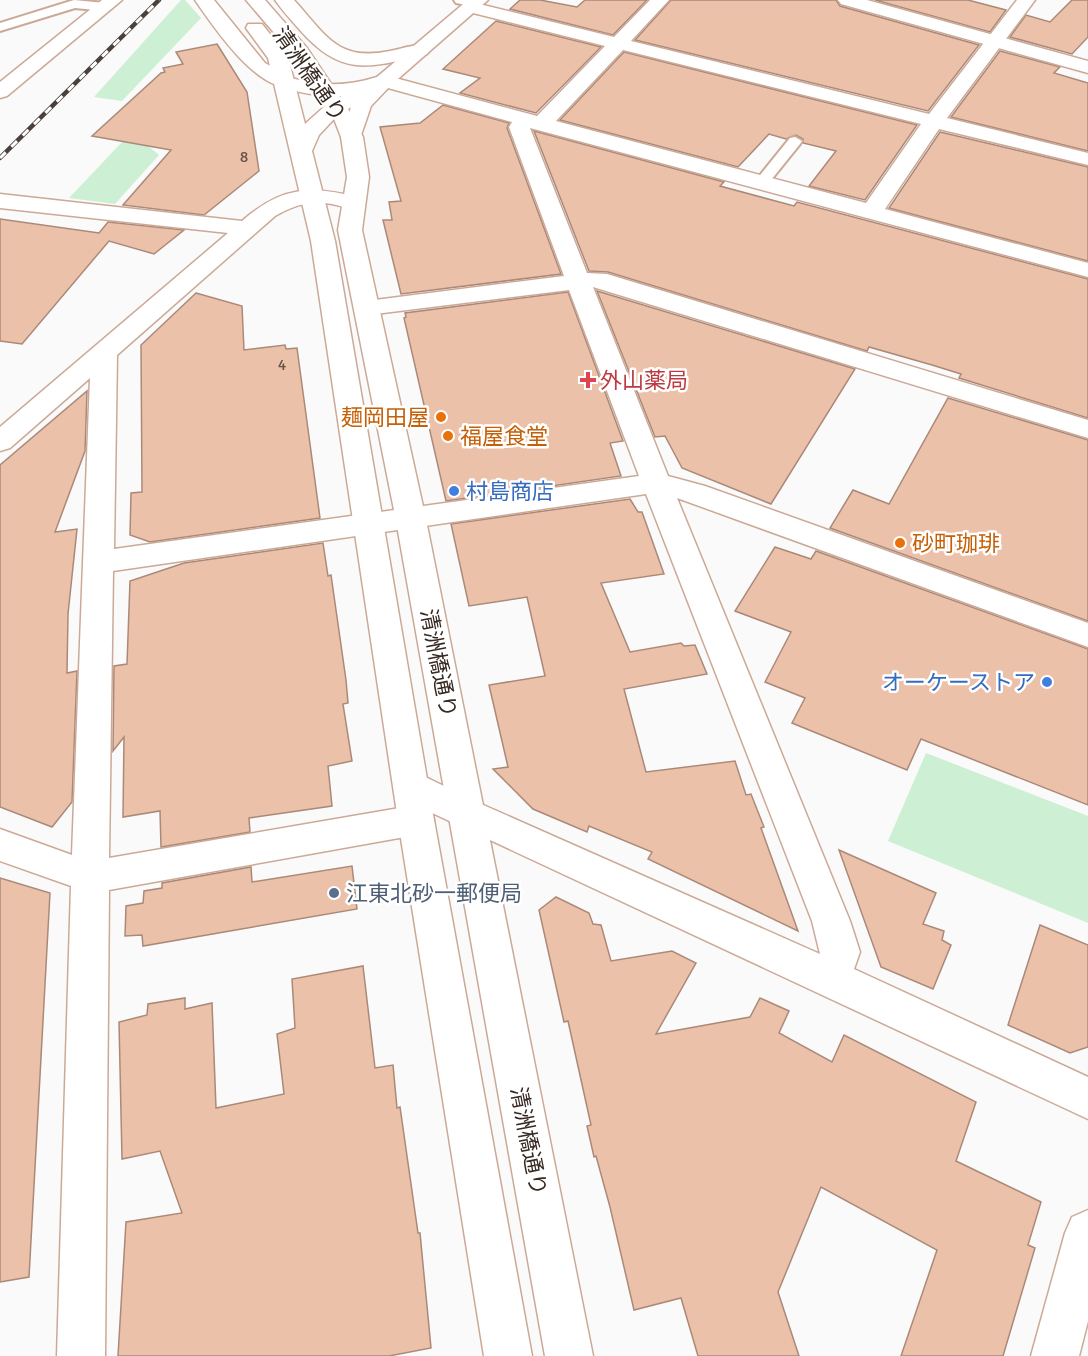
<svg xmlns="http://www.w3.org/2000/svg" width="1088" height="1356" viewBox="0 0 1088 1356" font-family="Signika,'Noto Sans JP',sans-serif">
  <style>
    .green { fill: #cdefd3 }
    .building { fill: #ebc1aa; stroke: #ab8978; stroke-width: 1.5 }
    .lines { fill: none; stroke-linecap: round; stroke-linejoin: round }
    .service-casing { stroke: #cca997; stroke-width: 4 }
    .minor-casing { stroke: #cca997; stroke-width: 3 }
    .tertiary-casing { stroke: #cca997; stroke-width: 3 }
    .secondary-casing { stroke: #cca997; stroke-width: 3 }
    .service { fill: #fff; fill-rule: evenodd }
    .minor { fill: #fff; fill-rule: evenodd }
    .tertiary { fill: #fff; fill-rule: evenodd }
    .secondary { fill: #fff; fill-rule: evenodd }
    .rail-casing { stroke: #4c413a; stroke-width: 4.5 }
    .rail { stroke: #fff; stroke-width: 3; stroke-dasharray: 8; stroke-linecap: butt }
    .health-dot { fill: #e0444e; stroke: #fff; stroke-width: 2 }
    .food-dot { fill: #e8710a; stroke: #fff; stroke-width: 2 }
    .shop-dot { fill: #3f7fe0; stroke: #fff; stroke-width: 2 }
    .service-dot { fill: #5c6f8a; stroke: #fff; stroke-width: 2 }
    .labels { text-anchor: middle; stroke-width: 5; stroke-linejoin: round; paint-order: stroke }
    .far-number-label { font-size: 16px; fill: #645044 }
    .street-label { font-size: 22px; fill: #372a22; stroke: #fff }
    .health-label { font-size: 22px; fill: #be3a42; stroke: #fff; text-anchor: start }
    .food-label { font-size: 22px; fill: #c56008; stroke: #fff; text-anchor: start }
    .shop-label { font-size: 22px; fill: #366cbe; stroke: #fff; text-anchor: start }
    .service-label { font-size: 22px; fill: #4e5e75; stroke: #fff; text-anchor: start }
  </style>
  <rect width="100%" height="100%" fill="#fafafa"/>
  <g class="green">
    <polygon points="181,0 185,0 201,18 122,101 94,97"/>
    <polygon points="123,141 147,145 159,155 115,204 69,198"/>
    <polygon points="926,753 1088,816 1088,923 888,841"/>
  </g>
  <g class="building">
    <polygon points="520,0 540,0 577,7 585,0 647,0 613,35 510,9"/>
    <polygon points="671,0 836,0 840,6 979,45 928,111 635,40"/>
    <polygon points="875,0 968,0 1006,10 990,32"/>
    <polygon points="1072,0 1088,0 1088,37 1072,54 1010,37 1026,15 1050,22"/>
    <polygon points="496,21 601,47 536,113 460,93 480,78 443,69"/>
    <polygon points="217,44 247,92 259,171 204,215 123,205 171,150 92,136 161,73 165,72 163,68 183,64 176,52"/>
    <polygon points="1000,51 1060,67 1054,73 1088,83 1088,151 951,117"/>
    <polygon points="624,52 917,125 865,200 809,186 836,151 803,143 803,139 796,135 786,139 769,134 738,167 560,120"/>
    <polygon points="443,105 509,123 507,128 561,274 401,294 383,220 392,220 389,202 401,201 380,127 420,123"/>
    <polygon points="534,131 724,182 720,186 794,206 797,202 1088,279 1088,418 959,378 961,374 932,365 869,347 867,351 608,272 589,271"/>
    <polygon points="940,132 1088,167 1088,261 889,208"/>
    <polygon points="0,219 99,233 108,222 184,230 154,254 109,241 22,344 0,341"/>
    <polygon points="597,291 855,369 771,504 682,468 665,436 655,437"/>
    <polygon points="568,292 623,441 610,443 621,476 446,501 404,318 406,317 405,313"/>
    <polygon points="196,293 242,306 244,350 285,345 286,349 297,348 320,518 150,542 130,535 131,493 142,492 141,345"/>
    <polygon points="87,391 85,451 55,532 77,529 68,614 67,673 77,671 72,802 52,827 0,807 0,465"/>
    <polygon points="948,398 1088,440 1088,621 830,528 853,490 889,504"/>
    <polygon points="630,499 638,512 642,512 664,574 601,583 630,652 681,643 684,646 695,645 707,674 624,689 646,772 735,761 746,795 751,794 764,827 761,828 798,931 648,859 652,852 589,826 587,832 533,809 493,769 508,767 489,685 545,676 527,597 469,606 451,524"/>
    <polygon points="323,543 328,576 331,575 346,680 348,703 343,704 352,761 328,766 332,806 249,818 250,832 161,847 160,811 123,817 124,737 113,751 114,666 127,664 130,581 184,563"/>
    <polygon points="775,547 811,559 816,551 1088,649 1088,805 921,739 907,770 792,723 805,698 765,682 791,632 735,611"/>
    <polygon points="839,850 936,893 923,924 944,931 942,940 951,945 933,989 881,967"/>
    <polygon points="352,866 357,909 143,946 142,935 125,936 126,906 143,903 144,891 162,888 162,883 251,867 252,882"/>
    <polygon points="0,878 50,893 29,1277 0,1282"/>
    <polygon points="556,897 589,913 593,924 601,925 611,961 672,951 696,963 656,1034 750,1017 760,998 789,1011 779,1033 832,1062 844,1035 976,1102 956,1161 1041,1202 1028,1245 1035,1248 1003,1356 901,1356 937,1250 821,1187 778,1292 799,1356 698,1356 681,1298 634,1310 610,1207 596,1156 594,1157 587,1126 591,1125 568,1021 564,1022 539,910"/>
    <polygon points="1040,925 1088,945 1088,1047 1070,1053 1008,1025"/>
    <polygon points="363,966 375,1068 393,1065 397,1108 400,1107 418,1233 420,1233 431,1348 389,1356 118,1356 126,1222 182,1213 160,1151 122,1159 119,1022 147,1015 148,1004 185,998 185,1009 212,1003 216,1108 284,1094 277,1034 295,1028 292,979"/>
  </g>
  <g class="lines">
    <g class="service-casing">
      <g id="service">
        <polygon points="74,0 105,3 111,7 105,11 75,8 0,31 0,23"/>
        <polygon points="454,0 479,0 482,3 476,7 456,3"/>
        <polygon points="795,137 802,141 800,144 767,185 757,185 754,182 757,179 790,138"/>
      </g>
    </g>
    <g class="minor-casing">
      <g id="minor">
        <path d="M195,0H214L265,63L292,78L295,82L292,86C259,94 212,25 195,0Z"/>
        <path d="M275,0H294C326,35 337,62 390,51C402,49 415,43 427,46L430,50L427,54C369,68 342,78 299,29C291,20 282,10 275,0Z"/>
        <path d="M650,0H669L631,41L929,114L1017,0H1035L947,118L1088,153V165L939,129L885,209L1088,263V277L530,128L587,273L607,274L1088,420V438L593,287L668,476L705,486L1088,623V647L677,498L850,921L860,952L854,969L1088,1077V1119L430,812L434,820L429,831L416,835L109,890L105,1356H57L71,886L0,861V829L72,855L90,378L10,448L0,451V427L228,233L0,208V194L242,221C282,186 311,185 361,198L364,203L361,208C350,210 342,206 332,204C310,200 294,205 275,216L117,355L114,549L639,476L569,290L367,315L358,313L355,308L358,303L367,301L564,276L509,127L512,122L377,85L374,81L377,77L384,75L537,116L605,46L465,11L462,7L465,3L471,2L614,37ZM623,50L921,124L866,203L556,121ZM646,494L812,921L820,954L481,804L413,771L400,776L395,786L400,796L417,805L109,858L113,571Z"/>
        <polygon points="1088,1210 1088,1321 1079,1356 1031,1356 1065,1233 1072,1217"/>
      </g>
    </g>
    <g class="tertiary-casing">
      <g id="tertiary">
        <polygon points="102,0 122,0 7,96 0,98 0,82"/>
        <path d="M468,0H488L391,85L371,106L359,141L352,143L345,141L341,137L352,104L361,94C332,99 306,95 278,86L275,82L278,78C289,75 299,81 311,83C333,86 355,84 377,77Z"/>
        <polygon points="838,0 867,0 1088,61 1088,73 841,4"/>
      </g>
    </g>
    <g class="secondary-casing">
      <path id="secondary" d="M246,0H265L307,48L340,97C354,89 374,73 391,77L394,81L391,85L348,109L363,137L369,177L362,230L426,520L593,1356H545L396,520L338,230L347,177L341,137L334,119L319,135L312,151L335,241L434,820L532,1356H484L398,820L311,241L268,58L246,28L248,24H262L288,57L305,124L325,106L293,55Z"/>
    </g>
    <use href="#service" class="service"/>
    <use href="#minor" class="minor"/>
    <use href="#tertiary" class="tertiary"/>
    <use href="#secondary" class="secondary"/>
    <g class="rail-casing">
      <polyline id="rail" points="0,158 159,0"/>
    </g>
    <use href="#rail" class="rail"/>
  </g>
  <path class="health-dot" d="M585 371h6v6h6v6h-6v6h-6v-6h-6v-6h6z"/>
  <g class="food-dot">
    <circle cx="441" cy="417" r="6"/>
    <circle cx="448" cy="436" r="6"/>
    <circle cx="900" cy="543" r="6"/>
  </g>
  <g class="shop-dot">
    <circle cx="454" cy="491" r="6"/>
    <circle cx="1047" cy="682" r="6"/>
  </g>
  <circle class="service-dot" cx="334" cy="893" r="6"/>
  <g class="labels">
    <g class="far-number-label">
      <text x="244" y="162">8</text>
      <text x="282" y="370">4</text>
    </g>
    <g class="street-label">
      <text transform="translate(310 74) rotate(55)" y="8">清洲橋通り</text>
      <text transform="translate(439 663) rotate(79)" y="8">清洲橋通り</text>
      <text transform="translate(529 1141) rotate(79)" y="8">清洲橋通り</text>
    </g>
    <g class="health-label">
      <text x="600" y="388">外山薬局</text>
    </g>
    <g class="food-label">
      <text x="429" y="425" text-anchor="end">麺岡田屋</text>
      <text x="460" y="444">福屋食堂</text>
      <text x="912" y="551">砂町珈琲</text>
    </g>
    <g class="shop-label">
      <text x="466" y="499">村島商店</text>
      <text x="1035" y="690" text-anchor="end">オーケーストア</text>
    </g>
    <g class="service-label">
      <text x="346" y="901">江東北砂一郵便局</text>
    </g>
  </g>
</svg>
